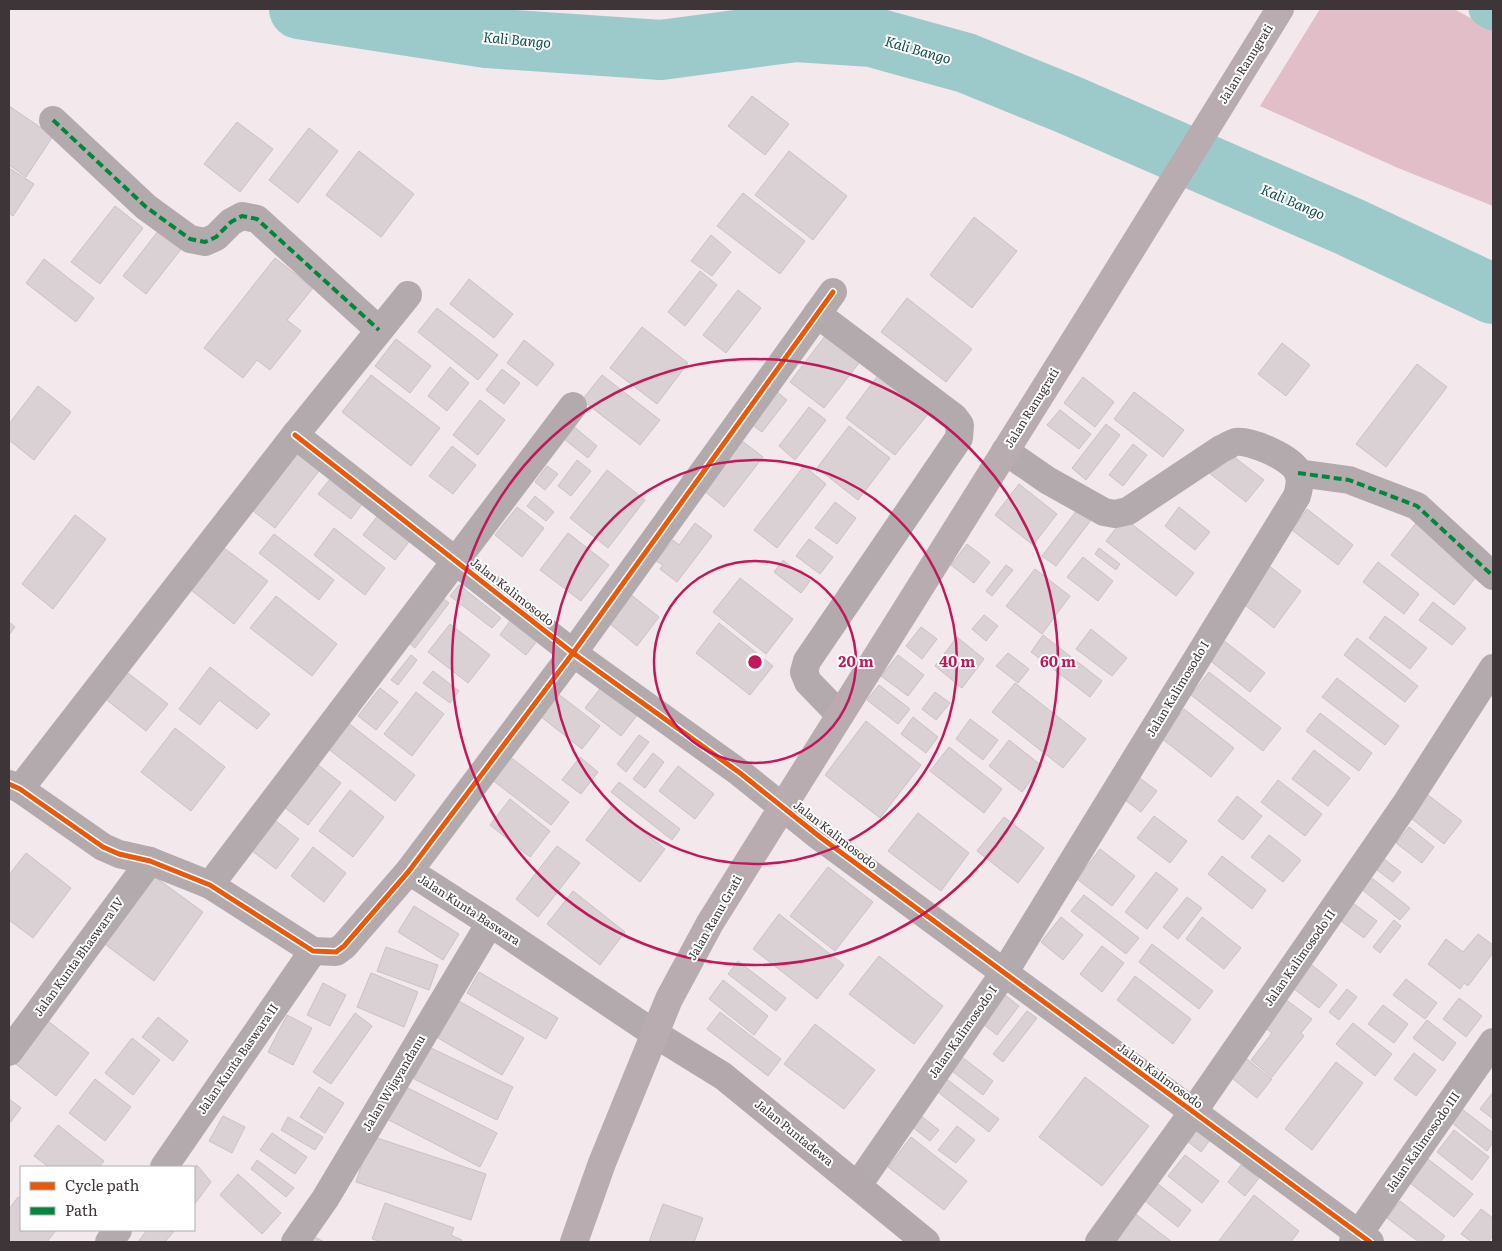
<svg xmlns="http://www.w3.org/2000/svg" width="1502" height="1251" viewBox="0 0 1502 1251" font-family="Literata,serif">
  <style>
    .forest { fill: #e2bec9 }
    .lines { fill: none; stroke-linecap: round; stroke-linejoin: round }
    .canal { stroke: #9ccaca; stroke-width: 35 }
    .river { stroke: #9ccaca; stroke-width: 60 }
    .building { fill: #d9d1d3; stroke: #cac2c4 }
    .street { stroke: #b3aaad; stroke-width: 28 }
    .secondary { stroke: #b3a8ac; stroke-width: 28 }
    .primary { stroke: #b8acb0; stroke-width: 28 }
    .quiet { stroke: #00873e; stroke-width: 4; stroke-dasharray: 8 4; stroke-linecap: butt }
    .cycleway-casing { stroke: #fff; stroke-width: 8 }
    .cycleway { stroke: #e8590c; stroke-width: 5 }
    .ring { fill: none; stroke: #c2185b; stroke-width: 2.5 }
    .labels { text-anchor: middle; stroke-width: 4; stroke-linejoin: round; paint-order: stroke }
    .street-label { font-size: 12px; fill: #3d3537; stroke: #fff }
    .water-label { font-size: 14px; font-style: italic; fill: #0c4c4c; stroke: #fff }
    .centre { fill: #c2185b; stroke: #fff; stroke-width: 2.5 }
    .ring-label { font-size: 15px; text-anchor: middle; font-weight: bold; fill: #c2185b; stroke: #fff; stroke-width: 4; stroke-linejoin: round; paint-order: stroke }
  </style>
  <rect width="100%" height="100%" fill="#f3e8eb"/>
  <polygon class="forest" points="1320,9 1454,9 1493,30 1493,206 1398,168 1260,106"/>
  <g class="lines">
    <polyline class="canal" points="1486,9 1493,13"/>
    <polyline class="river" points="299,9 487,38 661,50 796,32 872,37 966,63 1067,104 1350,227 1493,294"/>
  </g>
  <g class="building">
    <polygon points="752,96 789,124 765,155 728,126"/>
    <polygon points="9,106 53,136 26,177 9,165"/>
    <polygon points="237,122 273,149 240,192 204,164"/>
    <polygon points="309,128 338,151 298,203 269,180"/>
    <polygon points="359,151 414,194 381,237 326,195"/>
    <polygon points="789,151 847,196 813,240 755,195"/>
    <polygon points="9,168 34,184 13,216 9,213"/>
    <polygon points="743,193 805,241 780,274 717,226"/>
    <polygon points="115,206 143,228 100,284 71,262"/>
    <polygon points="974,217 1017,251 972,308 930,275"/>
    <polygon points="159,230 182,248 146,294 123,276"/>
    <polygon points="711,235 731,252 712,276 691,261"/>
    <polygon points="275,258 313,288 287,320 301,331 270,370 257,360 243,378 204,348"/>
    <polygon points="44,259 94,298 76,322 26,283"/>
    <polygon points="700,271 717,285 685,326 668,312"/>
    <polygon points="469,279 513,314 494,338 450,304"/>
    <polygon points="738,290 761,308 726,353 703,335"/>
    <polygon points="907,298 972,349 946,382 881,332"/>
    <polygon points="437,308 498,355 478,380 418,332"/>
    <polygon points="642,327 688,363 657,404 610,368"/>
    <polygon points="832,327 866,354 824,408 790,382"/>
    <polygon points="396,339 431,366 410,393 375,366"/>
    <polygon points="524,340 554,364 537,386 507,363"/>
    <polygon points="1282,343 1310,365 1286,396 1258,374"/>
    <polygon points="1417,364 1447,387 1386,467 1356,444"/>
    <polygon points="450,367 469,383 447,411 428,396"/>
    <polygon points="502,369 520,383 504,404 486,390"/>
    <polygon points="882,370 932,409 895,455 846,418"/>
    <polygon points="371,375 440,428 411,466 342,412"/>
    <polygon points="602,375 660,420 640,445 582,400"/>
    <polygon points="1083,377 1114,402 1095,427 1064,403"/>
    <polygon points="38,386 71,412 34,460 9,440 9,424"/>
    <polygon points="776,391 787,400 762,432 751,424"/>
    <polygon points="1134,392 1184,430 1163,457 1114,419"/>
    <polygon points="480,400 505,420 478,455 453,435"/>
    <polygon points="809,407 826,420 795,460 779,446"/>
    <polygon points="1060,410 1091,434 1079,449 1047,425"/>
    <polygon points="1106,424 1120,435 1086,480 1072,468"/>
    <polygon points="573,426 597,446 588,458 564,439"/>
    <polygon points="849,426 890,458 858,500 817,468"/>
    <polygon points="742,441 763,457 724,507 703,490"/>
    <polygon points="1133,444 1147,455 1123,486 1109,475"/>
    <polygon points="295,446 322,467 275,528 248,507"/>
    <polygon points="452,446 476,465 453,494 429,476"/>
    <polygon points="1225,450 1264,480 1246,502 1208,472"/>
    <polygon points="577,460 591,471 571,496 558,486"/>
    <polygon points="547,466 558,474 545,490 535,482"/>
    <polygon points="804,466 826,484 777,548 754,530"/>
    <polygon points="607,470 645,500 608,548 570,518"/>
    <polygon points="330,479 362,504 351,519 318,494"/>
    <polygon points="1019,484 1057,514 1033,545 995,515"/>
    <polygon points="535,496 554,512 546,521 527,506"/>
    <polygon points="835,502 856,518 837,544 815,528"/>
    <polygon points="517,507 544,528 522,557 495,535"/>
    <polygon points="1179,507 1210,532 1195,550 1165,526"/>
    <polygon points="1307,509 1353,545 1338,565 1292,530"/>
    <polygon points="1077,510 1091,520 1056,566 1042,556"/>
    <polygon points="379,514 411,539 395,560 363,535"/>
    <polygon points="75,515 106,539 53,609 22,584"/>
    <polygon points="1124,518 1194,573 1176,596 1106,541"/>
    <polygon points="695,523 712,536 677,582 660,569 663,565 656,561 673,540 679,545"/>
    <polygon points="1416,523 1479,573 1454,605 1391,555"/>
    <polygon points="334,528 385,568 365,595 314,555"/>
    <polygon points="568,533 609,565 581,601 540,570"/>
    <polygon points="274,534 334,580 319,600 259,553"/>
    <polygon points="809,539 833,557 820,574 796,556"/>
    <polygon points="967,544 990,562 974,583 951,565"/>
    <polygon points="224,548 268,581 234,624 191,590"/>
    <polygon points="1099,548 1120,564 1116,570 1095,554"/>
    <polygon points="1083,557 1113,581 1098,601 1067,577"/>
    <polygon points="783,560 810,581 801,593 774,572"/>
    <polygon points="1378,562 1419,594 1404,614 1363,582"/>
    <polygon points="1006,565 1013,570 992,596 986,591"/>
    <polygon points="1268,565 1301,591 1274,628 1241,602"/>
    <polygon points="1035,569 1070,596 1042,634 1006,606"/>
    <polygon points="740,578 793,619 766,654 713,612"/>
    <polygon points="459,585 501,618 492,628 450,596"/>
    <polygon points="630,594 659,617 637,646 609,623"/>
    <polygon points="276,596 337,644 312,676 250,628"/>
    <polygon points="444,599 449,603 415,648 410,644"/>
    <polygon points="1433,602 1466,628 1452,645 1419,620"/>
    <polygon points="984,615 998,626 986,641 972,629"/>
    <polygon points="1385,616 1427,648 1410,669 1369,638"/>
    <polygon points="510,621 537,641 526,655 500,635"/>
    <polygon points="9,622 15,627 9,635"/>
    <polygon points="719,623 773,666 750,695 696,653"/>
    <polygon points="450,624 490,655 468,683 428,652"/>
    <polygon points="921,627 937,639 922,659 906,646"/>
    <polygon points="1091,629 1127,658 1112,676 1076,649"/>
    <polygon points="1043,635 1102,681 1090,697 1031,652"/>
    <polygon points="957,637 984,659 962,688 935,666"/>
    <polygon points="1357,638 1418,686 1405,702 1344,655"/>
    <polygon points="1223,640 1265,673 1250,692 1208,659"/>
    <polygon points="1008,653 1029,669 1018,683 996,666"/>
    <polygon points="411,655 417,660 398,685 391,680"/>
    <polygon points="898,655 924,675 908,696 881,676"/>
    <polygon points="210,667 270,714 257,729 219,700 200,725 179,709"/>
    <polygon points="124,670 168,704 146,731 103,697"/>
    <polygon points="433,671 459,691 450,703 423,683"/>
    <polygon points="1209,672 1281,728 1263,751 1191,695"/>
    <polygon points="1337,678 1399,726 1385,745 1322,697"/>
    <polygon points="606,681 642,709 621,736 585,708"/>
    <polygon points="1015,683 1086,739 1063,768 992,712"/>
    <polygon points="879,685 910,709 898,724 867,700"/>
    <polygon points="549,687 600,726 582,749 531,709"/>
    <polygon points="380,688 398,702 376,730 358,716"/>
    <polygon points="416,692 444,714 412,756 384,734"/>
    <polygon points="935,692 950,703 936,720 922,709"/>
    <polygon points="1184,709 1234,748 1211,777 1161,738"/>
    <polygon points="1320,713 1372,753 1359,771 1306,731"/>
    <polygon points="913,717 938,737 926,753 901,734"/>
    <polygon points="342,718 415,775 395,801 322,744"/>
    <polygon points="970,719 998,740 983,760 956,739"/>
    <polygon points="866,721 921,765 880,818 825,775"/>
    <polygon points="175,728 225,767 191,811 141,772"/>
    <polygon points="639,735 649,742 626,772 617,764"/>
    <polygon points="1009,740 1042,766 1022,792 989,766"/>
    <polygon points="949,747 1002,789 984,813 930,771"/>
    <polygon points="1314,750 1350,778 1328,806 1292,779"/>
    <polygon points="653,753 664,762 645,788 633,779"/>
    <polygon points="509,756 569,802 551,825 491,779"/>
    <polygon points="580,757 598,772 581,794 562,780"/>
    <polygon points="317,764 341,783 308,825 284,807"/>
    <polygon points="678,766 714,794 695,819 659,791"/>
    <polygon points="1137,776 1157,791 1141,812 1121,797"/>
    <polygon points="1278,780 1322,814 1305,836 1261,802"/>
    <polygon points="619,782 680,829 672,840 611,792"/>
    <polygon points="350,790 384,817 353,857 319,831"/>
    <polygon points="1424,792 1462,821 1444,844 1407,815"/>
    <polygon points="1237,796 1262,816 1243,840 1218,821"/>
    <polygon points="510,799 550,831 530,857 490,825"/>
    <polygon points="611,807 665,849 640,882 586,840"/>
    <polygon points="918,813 969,853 941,891 888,851"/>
    <polygon points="1154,816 1187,841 1170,863 1137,838"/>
    <polygon points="271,817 299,839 276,869 248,848"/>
    <polygon points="1004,817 1044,848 1018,883 977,851"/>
    <polygon points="1409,827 1434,847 1422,863 1396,843"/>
    <polygon points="1269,835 1301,860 1283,882 1251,857"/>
    <polygon points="557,846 580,863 538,917 516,899"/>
    <polygon points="313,847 346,873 324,902 291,876"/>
    <polygon points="1100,849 1135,876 1112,906 1077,879"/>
    <polygon points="26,853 71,888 33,938 9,920 9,875"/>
    <polygon points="1222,856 1266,890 1252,909 1208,874"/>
    <polygon points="1380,856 1401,872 1393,882 1372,866"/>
    <polygon points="828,867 873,902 835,951 790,916"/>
    <polygon points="1156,872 1178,889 1147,929 1125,912"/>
    <polygon points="151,874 203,912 154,981 102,942"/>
    <polygon points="1368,875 1410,908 1400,920 1359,887"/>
    <polygon points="573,891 625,932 600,965 547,924"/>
    <polygon points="1084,895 1139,938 1126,954 1071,911"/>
    <polygon points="1187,897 1202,908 1178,939 1163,927"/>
    <polygon points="1350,901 1377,921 1364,938 1337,918"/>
    <polygon points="414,906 459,934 443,960 398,932"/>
    <polygon points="779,914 844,965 817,999 753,949"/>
    <polygon points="1061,917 1083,935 1063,960 1041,942"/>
    <polygon points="1202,917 1241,948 1224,969 1186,939"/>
    <polygon points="1394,920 1401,926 1380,953 1373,947"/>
    <polygon points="1478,934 1493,945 1493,953 1468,986 1464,983 1460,989 1428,964 1446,939 1463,952"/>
    <polygon points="1152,944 1213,991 1199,1009 1139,962"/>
    <polygon points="1102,946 1124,963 1102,992 1080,974"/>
    <polygon points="386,947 438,965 429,990 377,971"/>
    <polygon points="879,956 943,1006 914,1044 849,994"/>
    <polygon points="1303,958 1337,985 1319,1008 1285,982"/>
    <polygon points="738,961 786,998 776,1011 728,974"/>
    <polygon points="479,972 558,1018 546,1039 467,993"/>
    <polygon points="371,973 418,992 404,1027 357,1007"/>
    <polygon points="1135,976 1191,1019 1173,1044 1117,1000"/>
    <polygon points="1406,979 1437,1003 1425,1019 1393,995"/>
    <polygon points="723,980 768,1016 754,1035 709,999"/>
    <polygon points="323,983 346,995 330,1026 307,1015"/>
    <polygon points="1347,989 1357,997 1339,1020 1329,1012"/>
    <polygon points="1000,991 1019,1006 997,1035 978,1020"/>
    <polygon points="1281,996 1312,1019 1301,1033 1304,1036 1272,1077 1251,1060 1272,1033 1260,1024"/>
    <polygon points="1459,998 1482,1016 1466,1037 1443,1019"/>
    <polygon points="459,1001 524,1038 502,1075 438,1038"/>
    <polygon points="1383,1005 1408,1024 1394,1043 1368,1024"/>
    <polygon points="1027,1011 1037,1018 1003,1062 993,1054"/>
    <polygon points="720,1012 781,1059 768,1076 707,1029"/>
    <polygon points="355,1013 372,1026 331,1084 313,1072"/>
    <polygon points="287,1015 312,1028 293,1065 268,1052"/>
    <polygon points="158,1017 188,1041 173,1061 142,1037"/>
    <polygon points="1427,1020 1456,1043 1443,1061 1413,1038"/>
    <polygon points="48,1021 89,1053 56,1096 16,1064"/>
    <polygon points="1353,1023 1392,1054 1375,1076 1336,1044"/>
    <polygon points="815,1024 875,1070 844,1109 784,1064"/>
    <polygon points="132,1038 160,1060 133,1095 105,1073"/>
    <polygon points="429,1047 513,1087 497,1120 414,1079"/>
    <polygon points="1414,1053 1436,1070 1416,1096 1394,1079"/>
    <polygon points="1243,1056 1272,1079 1257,1098 1228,1075"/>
    <polygon points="962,1057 993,1081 983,1095 952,1071"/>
    <polygon points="1336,1062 1363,1083 1312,1150 1285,1129"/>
    <polygon points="944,1077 999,1119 989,1132 934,1089"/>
    <polygon points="1085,1077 1149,1126 1102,1186 1039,1137"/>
    <polygon points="95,1079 131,1107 105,1141 69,1113"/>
    <polygon points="402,1085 497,1133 480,1167 385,1118"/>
    <polygon points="319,1087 344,1103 325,1133 300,1117"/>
    <polygon points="1493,1092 1493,1119 1480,1109"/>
    <polygon points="9,1099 21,1108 9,1124"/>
    <polygon points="1462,1109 1493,1133 1493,1142 1487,1151 1451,1122"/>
    <polygon points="916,1112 939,1130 930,1141 907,1123"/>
    <polygon points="223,1116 245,1127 232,1153 209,1141"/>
    <polygon points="288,1117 323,1137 315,1150 281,1130"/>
    <polygon points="58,1125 104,1161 99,1167 49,1167 34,1156"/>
    <polygon points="957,1126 975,1140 956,1163 938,1150"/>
    <polygon points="1191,1126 1210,1140 1201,1152 1182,1137"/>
    <polygon points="1454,1130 1489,1157 1472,1180 1437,1152"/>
    <polygon points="272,1133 307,1157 295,1174 260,1150"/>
    <polygon points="371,1136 486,1174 471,1220 356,1182"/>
    <polygon points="911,1137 967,1181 944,1210 888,1167"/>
    <polygon points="1185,1155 1219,1181 1202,1203 1168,1176"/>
    <polygon points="1428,1159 1473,1194 1454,1217 1410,1183"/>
    <polygon points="257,1160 294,1188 286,1197 251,1169"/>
    <polygon points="197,1165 211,1182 194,1205 194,1169"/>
    <polygon points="1241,1165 1259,1178 1245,1196 1228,1182"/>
    <polygon points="238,1174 281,1213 262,1234 220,1195"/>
    <polygon points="1153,1180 1191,1210 1178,1227 1140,1197"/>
    <polygon points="1254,1195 1299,1231 1291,1242 1218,1242"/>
    <polygon points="18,1197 21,1199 21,1230 56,1230 47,1242 9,1242 9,1209"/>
    <polygon points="1400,1201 1445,1236 1440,1242 1419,1242 1387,1218"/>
    <polygon points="385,1203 454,1228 451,1235 462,1240 461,1242 382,1242 372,1239"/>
    <polygon points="663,1204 703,1218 694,1242 649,1242"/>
    <polygon points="1129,1209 1172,1242 1116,1242 1122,1234 1114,1228"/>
    <polygon points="1481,1209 1493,1218 1493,1236 1488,1242 1472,1242 1461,1234"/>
    <polygon points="147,1230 175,1230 165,1242 138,1242"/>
    <polygon points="315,1237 324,1242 311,1242"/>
  </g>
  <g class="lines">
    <g class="street">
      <polyline points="53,120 146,207 190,239 205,242 216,237 231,222 242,216 257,219 379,330"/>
      <polyline points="817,314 954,417 960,425 959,438 807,661 804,672 808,682 840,715"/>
      <polyline points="295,435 573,653 740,773 820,837 1370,1242"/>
      <polyline points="1298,473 1349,480 1417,506 1493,576"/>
      <polyline points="9,784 20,789 103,847 119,854 150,861 210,885 313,951 336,952 344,946 409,871 573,653 833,292"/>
      <polyline points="20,789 295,435 408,295"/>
      <polyline points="409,871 490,923 655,1034"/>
      <polyline points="210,885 573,406"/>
      <polyline points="9,1052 150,861"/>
      <polyline points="164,1167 313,951"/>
      <path d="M858,1185L1004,973L1297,496C1299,489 1301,479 1298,472C1292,458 1251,440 1236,442C1231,443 1226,447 1221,449L1128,511L1115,514L1104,512L1047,480L1005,451"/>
      <polyline points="109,1242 118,1230"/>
      <polyline points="295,1242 325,1199 490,923"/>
      <polyline points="1099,1242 1193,1112 1405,805 1493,668"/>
      <polyline points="1353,1242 1493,1042"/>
    </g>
    <polyline class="secondary" points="655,1034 723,1076 926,1242"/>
    <polyline class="primary" points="574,1242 602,1163 669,999 710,923 1093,311 1280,9"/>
    <g class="quiet">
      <polyline points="53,120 146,207 190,239 205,242 216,237 231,222 242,216 257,219 379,330"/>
      <polyline points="1298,473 1349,480 1417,506 1493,576"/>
    </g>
    <g class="cycleway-casing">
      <g id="cycleway">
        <polyline points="295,435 573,653 740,773 820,837 1370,1242"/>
        <polyline points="9,784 20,789 103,847 119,854 150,861 210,885 313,951 336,952 344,946 409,871 573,653 833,292"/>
      </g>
    </g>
    <use href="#cycleway" class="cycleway"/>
  </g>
  <g class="ring">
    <circle cx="755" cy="662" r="101"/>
    <circle cx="755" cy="662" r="202"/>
    <circle cx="755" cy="662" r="303"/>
  </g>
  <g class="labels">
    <g class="street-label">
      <text transform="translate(1246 64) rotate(-58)" y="4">Jalan Ranugrati</text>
      <text transform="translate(1032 408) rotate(-58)" y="4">Jalan Ranugrati</text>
      <text transform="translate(512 592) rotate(38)" y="4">Jalan Kalimosodo</text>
      <text transform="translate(1178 689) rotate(-59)" y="4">Jalan Kalimosodo I</text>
      <text transform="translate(835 835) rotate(38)" y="4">Jalan Kalimosodo</text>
      <text transform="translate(469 910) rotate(33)" y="4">Jalan Kunta Baswara</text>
      <text transform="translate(715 918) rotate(-60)" y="4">Jalan Ranu Grati</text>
      <text transform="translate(79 957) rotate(-54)" y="4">Jalan Kunta Bhaswara IV</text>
      <text transform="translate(1300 958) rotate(-55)" y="4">Jalan Kalimosodo II</text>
      <text transform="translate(963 1032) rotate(-55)" y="4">Jalan Kalimosodo I</text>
      <text transform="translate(238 1059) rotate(-55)" y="4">Jalan Kunta Baswara II</text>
      <text transform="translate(1160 1076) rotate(36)" y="4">Jalan Kalimosodo</text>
      <text transform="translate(394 1083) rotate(-59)" y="4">Jalan Wijayandanu</text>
      <text transform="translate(794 1133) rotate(39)" y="4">Jalan Puntadewa</text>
      <text transform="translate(1423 1142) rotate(-55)" y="4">Jalan Kalimosodo III</text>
    </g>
    <g class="water-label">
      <text transform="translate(517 40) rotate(5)" y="5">Kali Bango</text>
      <text transform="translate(918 50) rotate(16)" y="5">Kali Bango</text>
      <text transform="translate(1293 202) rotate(23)" y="5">Kali Bango</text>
    </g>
  </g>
  <circle cx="755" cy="662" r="8" class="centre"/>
  <g class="ring-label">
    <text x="856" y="667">20 m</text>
    <text x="957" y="667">40 m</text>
    <text x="1058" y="667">60 m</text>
  </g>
  <rect width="1502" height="1251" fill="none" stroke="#3d3537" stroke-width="20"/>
  <rect x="20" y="1166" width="175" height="65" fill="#ffffff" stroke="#b1aeaf"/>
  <rect x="30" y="1182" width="25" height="8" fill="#e8590c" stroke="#b1aeaf"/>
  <text x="65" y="1191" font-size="15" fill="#3d3537">Cycle path</text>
  <rect x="30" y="1207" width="25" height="8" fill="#00873e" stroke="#b1aeaf"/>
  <text x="65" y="1216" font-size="15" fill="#3d3537">Path</text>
</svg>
